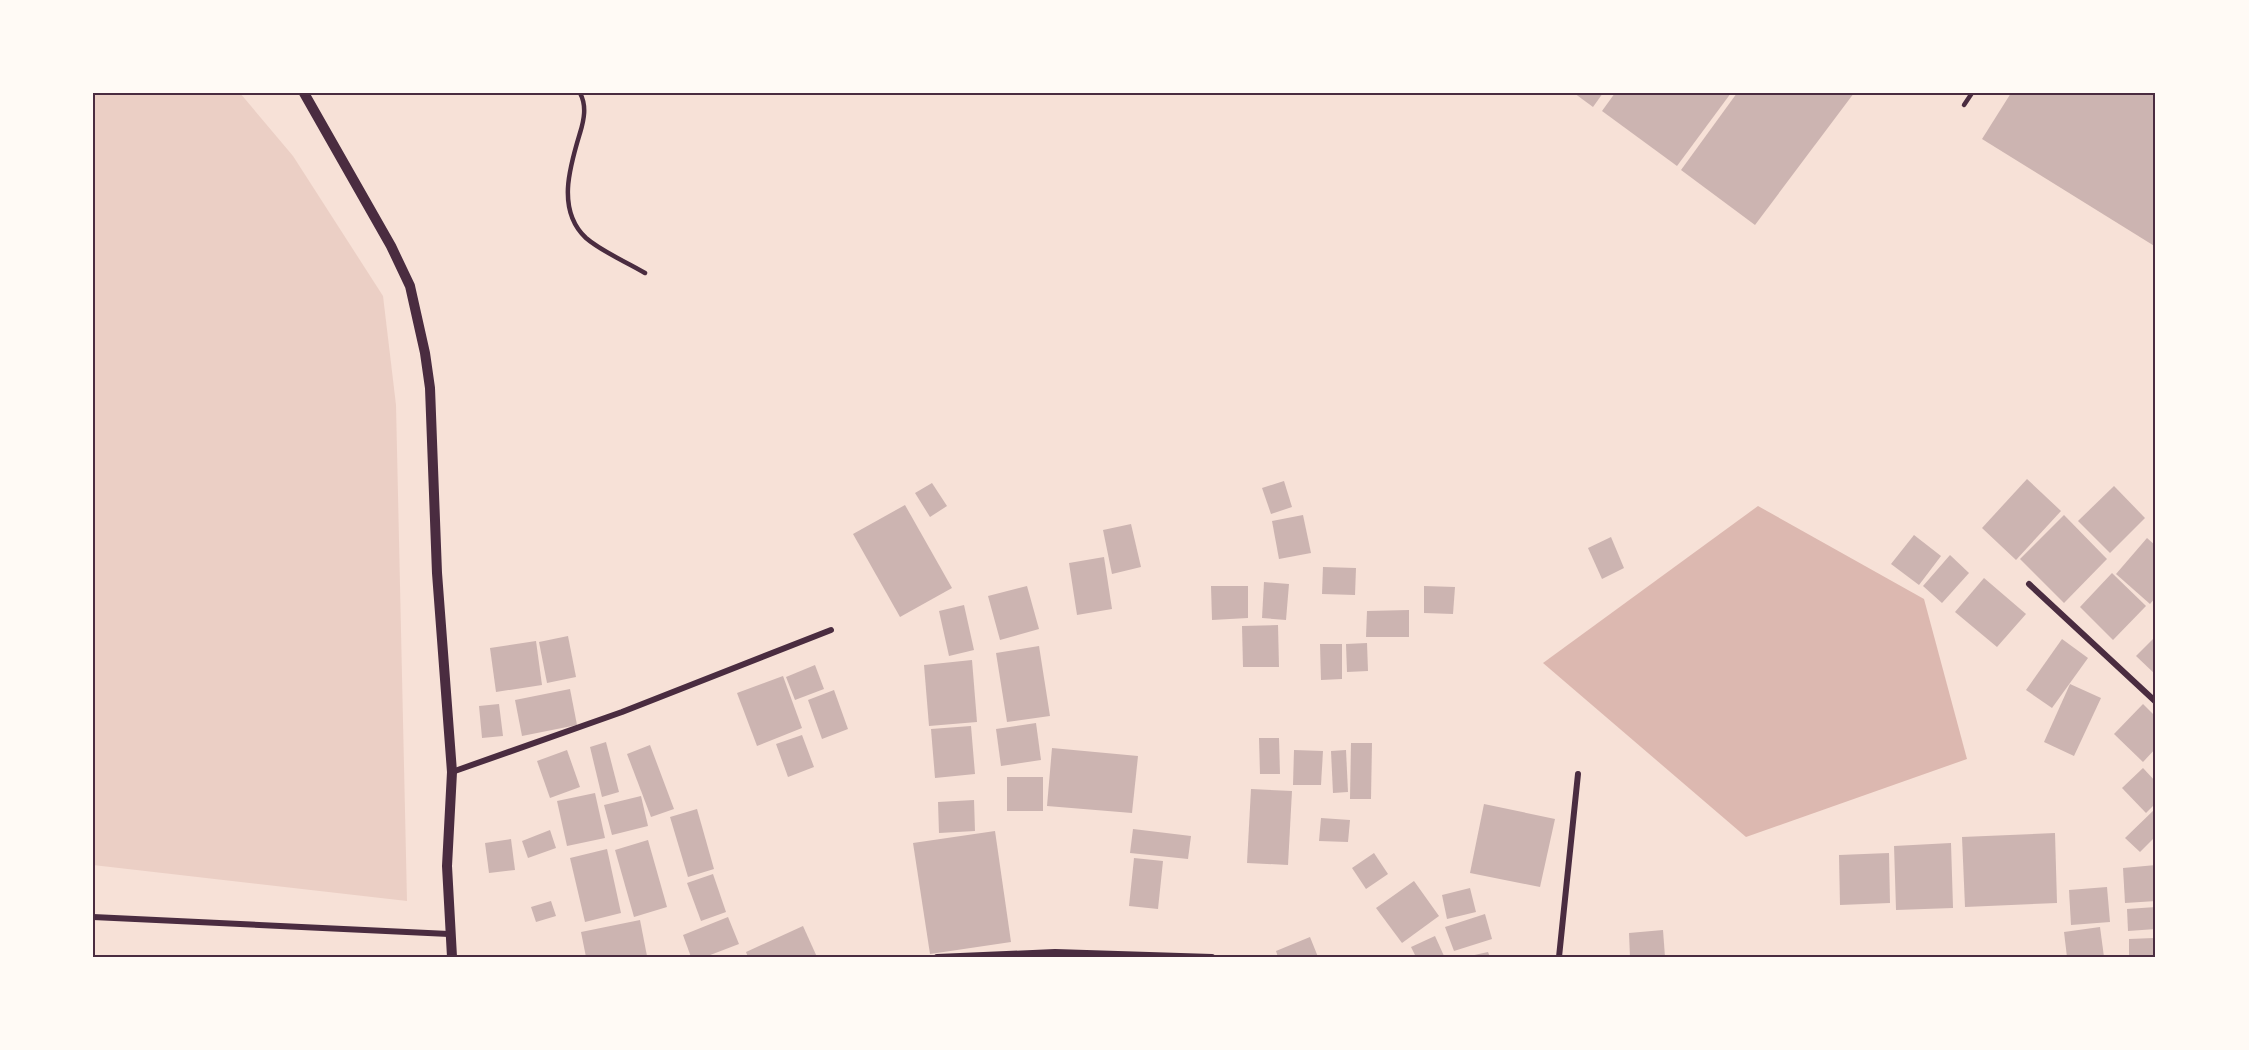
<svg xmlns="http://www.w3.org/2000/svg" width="2249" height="1050" font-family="Figtree,sans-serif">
<rect width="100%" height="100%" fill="#f7e1d7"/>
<path fill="#ebcfc5" d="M93 93H240L293 156 383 296 396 405 407 901 93 865Z"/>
<path fill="#dcb8b0" d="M1758 506 1924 599 1967 759 1746 837 1543 663Z"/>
<g fill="#ccb4b1">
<path d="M1574 93H1603L1593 107Z"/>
<path d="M1615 93H1731L1677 166 1602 111Z"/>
<path d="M1737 93H1854L1755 225 1681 170Z"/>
<path d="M2011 93H2156V247L1982 139Z"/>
<path d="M2027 479 2061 511 2016 560 1982 528Z"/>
<path d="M1284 481 1292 507 1271 514 1262 488Z"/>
<path d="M932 483 947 506 930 517 915 493Z"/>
<path d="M2114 486 2145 518 2110 553 2078 521Z"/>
<path d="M905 505 952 588 900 617 853 534Z"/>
<path d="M1303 515 1311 553 1279 559 1272 521Z"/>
<path d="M2064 515 2107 559 2064 603 2020 559Z"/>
<path d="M1131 524 1141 567 1112 574 1103 530Z"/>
<path d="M1914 535 1941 556 1919 585 1891 564Z"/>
<path d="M1611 537 1624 568 1602 579 1588 548Z"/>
<path d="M2147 538 2156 546V597L2150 604 2116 574Z"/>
<path d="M1950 555 1969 573 1942 603 1923 586Z"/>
<path d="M1104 557 1112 609 1077 615 1069 563Z"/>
<path d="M1323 567 1356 568 1355 595 1322 594Z"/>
<path d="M2112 573 2146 606 2113 640 2080 607Z"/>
<path d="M1984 578 2026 614 1997 647 1955 612Z"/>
<path d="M1264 582 1289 584 1286 620 1262 618Z"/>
<path d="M1027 586 1039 629 1000 640 988 596Z"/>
<path d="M1211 586H1248V618L1212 620Z"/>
<path d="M1424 586 1455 587 1453 614 1424 613Z"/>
<path d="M964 605 974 650 949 656 939 611Z"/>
<path d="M1409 610V637H1366L1367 611Z"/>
<path d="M1278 625 1279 667H1243L1242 626Z"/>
<path d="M568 636 576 677 547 683 539 642Z"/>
<path d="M2156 636V675L2136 656Z"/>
<path d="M2062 639 2088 658 2052 708 2026 690Z"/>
<path d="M536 641 542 685 496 692 490 648Z"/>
<path d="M1367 643 1368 671 1347 672 1346 644Z"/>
<path d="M1320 644H1342V679L1321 680Z"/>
<path d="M1039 646 1050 716 1007 722 996 653Z"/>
<path d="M972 660 977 722 929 726 924 665Z"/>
<path d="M815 665 824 689 795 700 786 677Z"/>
<path d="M783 676 802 728 757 746 737 693Z"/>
<path d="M2070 684 2101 698 2074 756 2044 742Z"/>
<path d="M570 689 577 725 522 736 515 700Z"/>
<path d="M834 690 848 729 822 739 808 700Z"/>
<path d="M499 704 503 736 482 738 479 706Z"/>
<path d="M2143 704 2156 717V748L2143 762 2114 734Z"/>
<path d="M1036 723 1041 760 1001 766 996 729Z"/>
<path d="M971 726 975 774 935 778 931 729Z"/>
<path d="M802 735 814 767 788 777 776 744Z"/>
<path d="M1259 738H1279L1280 774H1260Z"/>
<path d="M606 742 619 792 602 797 590 747Z"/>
<path d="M1351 743H1372L1371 799H1350Z"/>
<path d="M650 745 674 809 651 817 627 754Z"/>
<path d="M1052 748 1138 756 1132 813 1047 806Z"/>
<path d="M567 750 580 787 550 798 537 761Z"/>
<path d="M1294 750 1323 751 1321 785H1293Z"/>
<path d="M1346 750 1348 792 1333 793 1331 751Z"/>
<path d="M2143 768 2156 782V803L2146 813 2122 788Z"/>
<rect x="1007" y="777" width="36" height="34"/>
<path d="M1251 789 1292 791 1288 865 1247 863Z"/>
<path d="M595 793 605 838 567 846 557 801Z"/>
<path d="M641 796 648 826 612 835 604 805Z"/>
<path d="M974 800 975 831 939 833 938 802Z"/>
<path d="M1484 804 1555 819 1540 887 1470 873Z"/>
<path d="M2156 808V836L2140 852 2125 838Z"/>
<path d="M697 809 714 869 688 877 670 817Z"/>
<path d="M1321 818 1350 820 1348 842 1319 841Z"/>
<path d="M1133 829 1191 836 1188 859 1130 853Z"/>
<path d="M550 830 556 848 528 858 522 841Z"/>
<path d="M995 831 1011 942 930 954 913 843Z"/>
<path d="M2055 833 2057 903 1965 907 1962 837Z"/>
<path d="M511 839 515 870 489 873 485 843Z"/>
<path d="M648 840 667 907 634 917 615 850Z"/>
<path d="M1951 843 1953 908 1896 910 1894 846Z"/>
<path d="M607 849 621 913 585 922 570 858Z"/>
<path d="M1374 853 1388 874 1366 889 1352 868Z"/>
<path d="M1889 853 1890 903 1840 905 1839 855Z"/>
<path d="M1134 858 1163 861 1158 909 1129 906Z"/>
<path d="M2156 865V901L2125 903 2123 868Z"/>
<path d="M713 874 726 912 701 921 687 883Z"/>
<path d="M1414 881 1439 916 1402 943 1376 908Z"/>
<path d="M2107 887 2110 922 2071 925 2069 890Z"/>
<path d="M1470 888 1476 912 1447 919 1442 895Z"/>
<path d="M551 901 556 916 536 922 531 907Z"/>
<path d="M2156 907V929L2128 931 2127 909Z"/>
<path d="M1485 914 1492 939 1454 951 1445 927Z"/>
<path d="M728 917 739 944 705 957H691L683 935Z"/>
<path d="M640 920 647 956 586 957 581 932Z"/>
<path d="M803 926 817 957H748L746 952Z"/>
<path d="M2100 927 2104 957H2067L2064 932Z"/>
<path d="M1663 930 1665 957H1630L1629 933Z"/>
<path d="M1435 936 1444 956 1416 957 1411 947Z"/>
<path d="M1310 937 1318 957H1278L1276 951Z"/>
<path d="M2154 938 2155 957H2129V939Z"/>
<path d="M1488 952 1490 957H1470V956Z"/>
</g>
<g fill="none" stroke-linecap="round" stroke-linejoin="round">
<g stroke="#4a2c40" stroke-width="4.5">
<path d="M580 93C587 106 584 120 580 133 570 166 556 210 586 238 602 252 627 262 645 273"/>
<path d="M1964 105 1972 93"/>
</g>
<g stroke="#4a2c40" stroke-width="6">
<path d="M2029 584 2156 702"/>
<path d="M452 772 622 712 831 630"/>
<path d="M93 917 449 934"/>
<path d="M937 957 1055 952 1212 957"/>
<path d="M1559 957 1578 774"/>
</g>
<path stroke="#4a2c40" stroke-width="10" d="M304 93 391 246 410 286 425 353 430 388 437 573 452 772 447 866 452 957"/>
</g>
<rect width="2249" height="1050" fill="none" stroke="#fffaf5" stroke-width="189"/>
<rect x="94" y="94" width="2060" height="862" fill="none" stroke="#4a2c40" stroke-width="2"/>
</svg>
